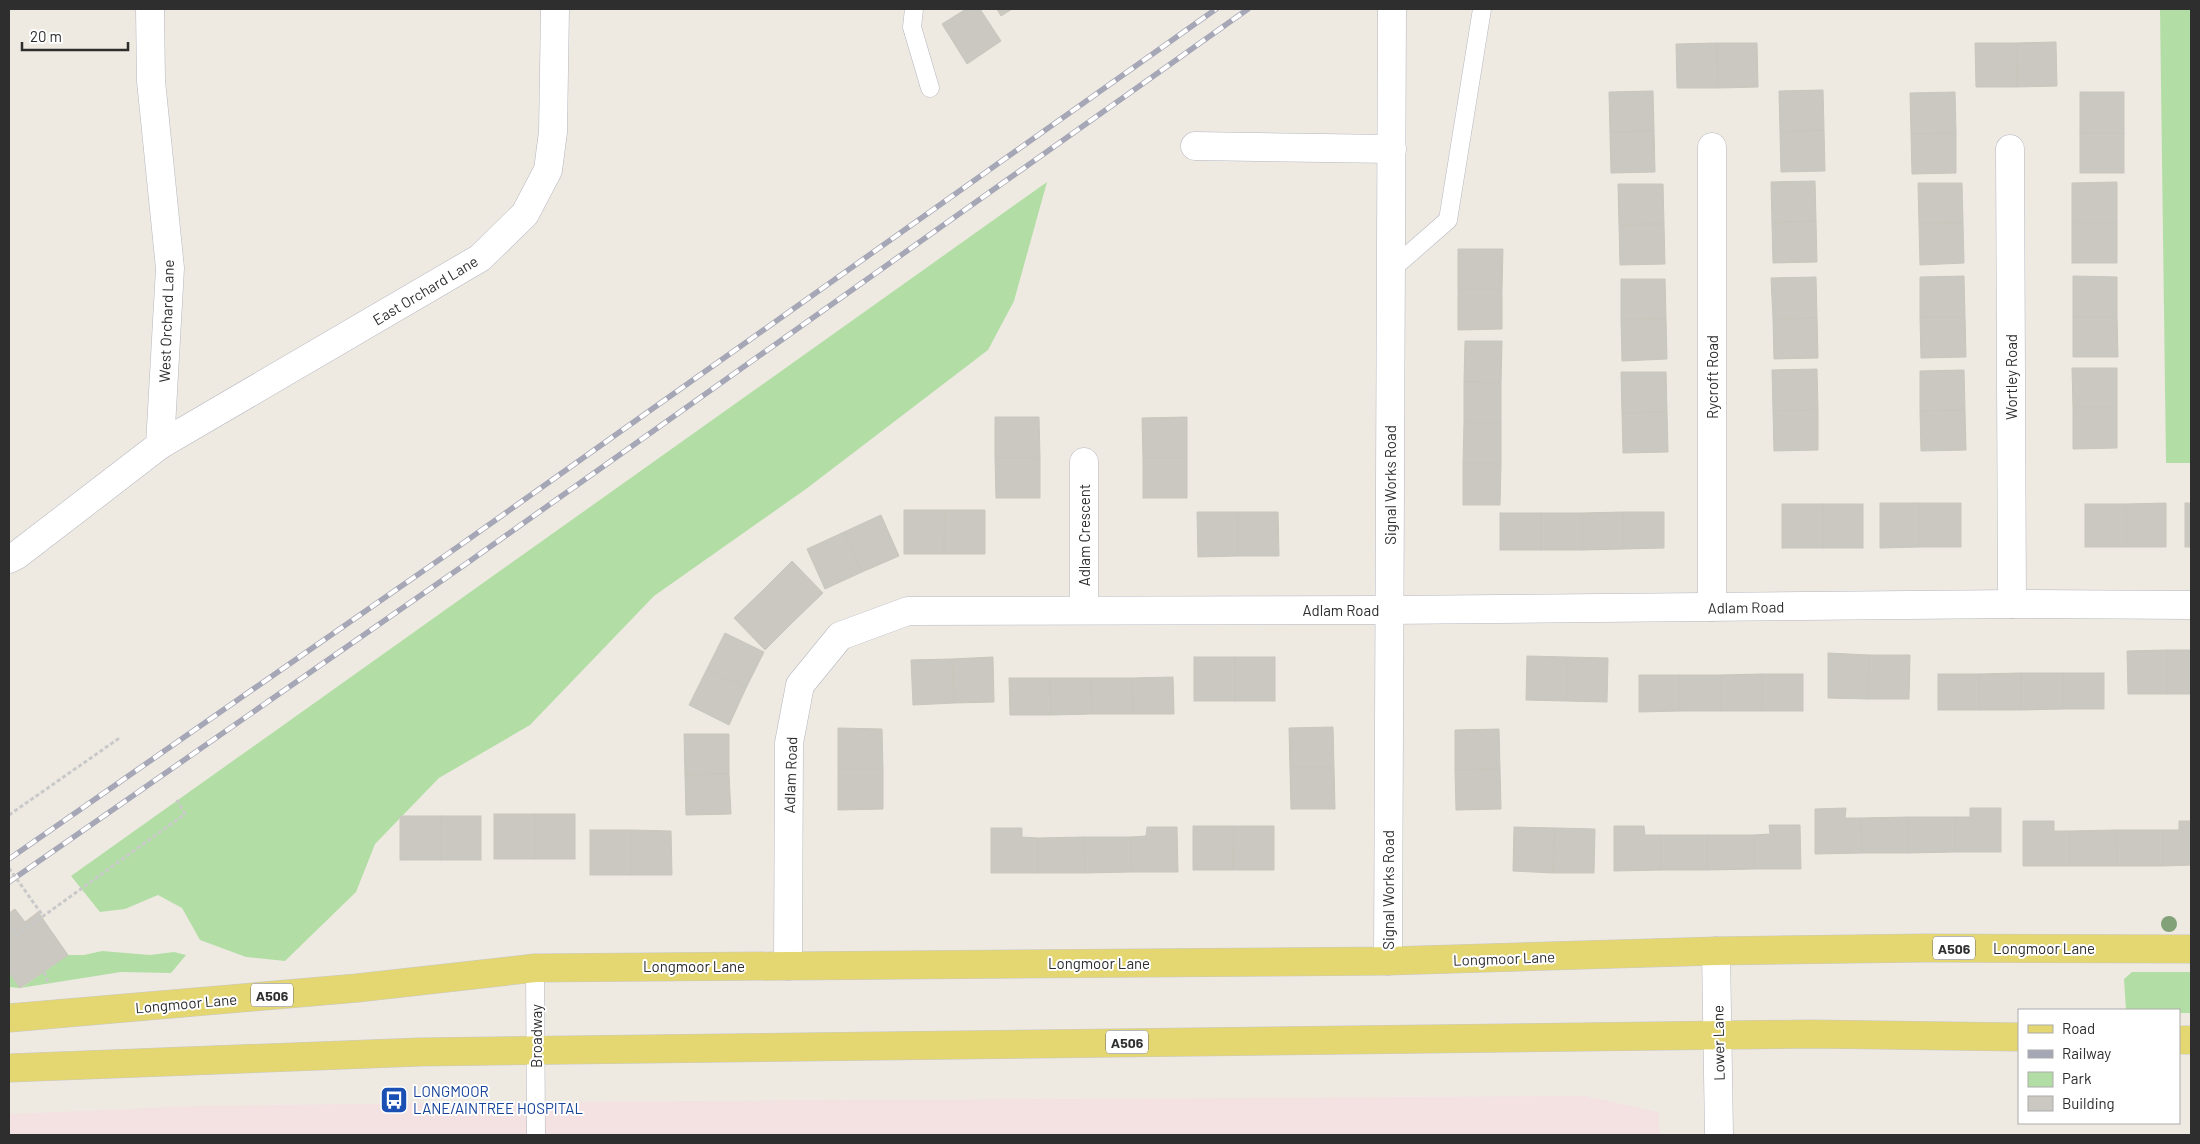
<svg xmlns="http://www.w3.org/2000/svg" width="2200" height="1144" font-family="Barlow,sans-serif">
<rect width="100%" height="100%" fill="#eeeae2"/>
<path fill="#f3e2e1" d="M1585 1096 1659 1112 1660 1135H9V1114L197 1106 506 1102Z"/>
<g fill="#b2dea5">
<path d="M2160 9H2191V463H2166Z"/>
<path d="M1047 182 1014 301 988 350 806 489 654 596 530 725 439 778 375 844 356 892 285 961 246 957 200 940 182 908 158 895 125 909 100 912 71 876Z"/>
<path d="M102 951 150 955 174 952 186 955 171 973 121 972 20 988 9 987V972L21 988 68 955H84Z"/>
<path d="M2132 972H2191V1013H2179V1010H2126L2124 979Z"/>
</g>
<g fill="#cac8c0" stroke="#c9c6bc">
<path d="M966 9H980L1001 41 967 64 942 24Z"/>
<path d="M997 9H1012L1001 16Z"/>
<path d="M2056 42 2057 86 2017 87 2016 43Z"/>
<path d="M1717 43 1718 88H1677L1676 44Z"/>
<path d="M1717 43H1757L1758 87 1718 88Z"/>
<path d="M1975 43H2016L2017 87H1976Z"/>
<path d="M1823 90 1824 130 1780 132 1779 91Z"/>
<path d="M1653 91 1654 131 1610 132 1609 92Z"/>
<path d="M1955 92 1956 133 1911 134 1910 93Z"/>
<rect x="2080" y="92" width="44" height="41"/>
<path d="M1824 130 1825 171 1781 172 1780 132Z"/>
<path d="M1654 131 1655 172 1611 173 1610 132Z"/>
<path d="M1956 133V173L1912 174 1911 134Z"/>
<rect x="2080" y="133" width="44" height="40"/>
<path d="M1815 181 1816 221 1772 223 1771 182Z"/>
<path d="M2117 182V223H2072V183Z"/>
<path d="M1918 183H1962L1963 223 1919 224Z"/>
<path d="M1618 184H1663L1664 224 1619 225Z"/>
<path d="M1816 221 1817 262 1773 263 1772 223Z"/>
<path d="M1963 223 1964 263 1920 265 1919 224Z"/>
<rect x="2072" y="223" width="45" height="40"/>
<path d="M1664 224 1665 264 1620 265 1619 225Z"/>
<path d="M1458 249H1503L1502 289H1458Z"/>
<path d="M1964 276 1965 317H1920V277Z"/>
<path d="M2073 276 2117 277V317H2073Z"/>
<path d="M1816 277 1817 318 1773 319 1771 278Z"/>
<path d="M1621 279H1665L1666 319 1621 320Z"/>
<path d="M1458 289H1502V329L1458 330Z"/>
<path d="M1920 317H1965L1966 357 1921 358Z"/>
<path d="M2073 317H2117L2118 357H2073Z"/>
<path d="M1817 318 1818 358 1774 359 1773 319Z"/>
<path d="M1666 319 1667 359 1622 361 1621 320Z"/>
<path d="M1465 341H1502L1501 383 1464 382Z"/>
<path d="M2072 368H2117V408H2073Z"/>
<path d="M1817 369 1818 410 1773 411 1772 370Z"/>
<path d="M1964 370 1965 410 1920 411V371Z"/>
<path d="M1621 372H1666L1667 412 1622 413Z"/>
<path d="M1464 382 1501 383V423H1464Z"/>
<path d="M2073 408H2117V448L2073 449Z"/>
<path d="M1818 410V450L1774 451 1773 411Z"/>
<path d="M1965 410 1966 450 1921 451 1920 411Z"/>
<path d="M1667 412 1668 452 1623 453 1622 413Z"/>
<path d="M995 417H1039L1040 458H995Z"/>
<path d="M1187 417V458H1143L1142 418Z"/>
<path d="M1464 423H1501V464H1463Z"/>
<path d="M995 458H1040V498H996Z"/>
<rect x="1143" y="458" width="44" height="40"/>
<path d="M1463 464H1501L1500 505H1463Z"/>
<path d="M1880 503H1920V547L1880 548Z"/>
<rect x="1920" y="503" width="41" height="44"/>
<path d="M2166 503V547H2126V504Z"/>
<rect x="2185" y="503" width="6" height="44"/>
<rect x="1782" y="504" width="41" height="44"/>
<rect x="1823" y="504" width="40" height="44"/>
<rect x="2085" y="504" width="41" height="43"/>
<path d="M904 510H945L944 554H904Z"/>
<path d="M945 510H985V554H944Z"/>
<path d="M1197 512H1238V556L1198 557Z"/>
<path d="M1238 512H1278L1279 556H1238Z"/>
<path d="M1623 512H1664V548L1623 549Z"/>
<path d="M1623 512V549L1582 550V513Z"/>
<rect x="1500" y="513" width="41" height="37"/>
<rect x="1541" y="513" width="41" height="37"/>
<path d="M881 515 899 556 862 572 844 532Z"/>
<path d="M844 532 862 572 825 589 807 549Z"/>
<path d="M792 561 823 593 794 621 763 590Z"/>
<path d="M763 590 794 621 765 650 734 618Z"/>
<path d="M725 633 764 652 746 688 707 669Z"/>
<path d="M2168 650V694H2128L2127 651Z"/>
<rect x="2168" y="650" width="23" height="44"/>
<path d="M1828 653 1869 655 1868 699 1828 698Z"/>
<path d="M1869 655H1910L1909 699H1868Z"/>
<path d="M1527 656 1567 657V701L1526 700Z"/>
<path d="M993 657 994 702 954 703 952 659Z"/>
<rect x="1194" y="657" width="41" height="44"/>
<rect x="1235" y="657" width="40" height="44"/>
<path d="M1567 657 1608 658 1607 702 1567 701Z"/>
<path d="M952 659 954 703 913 705 911 660Z"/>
<path d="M707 669 746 688 729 725 689 705Z"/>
<path d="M2021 673H2063V709L2021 710Z"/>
<path d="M2021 673V710H1979V674Z"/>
<rect x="2063" y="673" width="41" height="36"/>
<rect x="1762" y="674" width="41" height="37"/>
<path d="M1762 674V711H1721V675Z"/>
<rect x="1938" y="674" width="41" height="36"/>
<path d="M1639 675H1680V711L1639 712Z"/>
<rect x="1680" y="675" width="41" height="36"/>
<path d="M1173 677 1174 714H1133L1132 678Z"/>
<path d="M1009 678H1050L1051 715H1010Z"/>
<path d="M1050 678H1091L1092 714 1051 715Z"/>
<path d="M1091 678H1132L1133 714H1092Z"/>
<path d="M1333 727 1334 768H1290L1289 728Z"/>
<path d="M838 728 882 729 883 769H838Z"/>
<path d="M1499 729 1500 769 1455 770V730Z"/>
<path d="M684 734H729V774L685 775Z"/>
<path d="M1290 768H1334L1335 809H1291Z"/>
<path d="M838 769H883V809L838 810Z"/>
<path d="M1500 769 1501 809 1456 810 1455 770Z"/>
<path d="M729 774 731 814 686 815 685 775Z"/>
<path d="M1846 808 1845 818H1861L1862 853 1815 854V809Z"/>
<path d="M1970 808H2001V852H1955V817H1970Z"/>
<rect x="494" y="814" width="41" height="45"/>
<rect x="535" y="814" width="40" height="45"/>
<rect x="400" y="816" width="41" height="44"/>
<rect x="441" y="816" width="40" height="44"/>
<path d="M1908 817V853H1862L1861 818Z"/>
<path d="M1908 817H1955V852L1908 853Z"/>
<path d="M2023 821H2054V831H2070V866H2023Z"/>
<path d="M2179 821H2191V865L2163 866V830H2179Z"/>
<path d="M1769 825H1800L1801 869H1754V835L1770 834Z"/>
<path d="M1193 826H1234L1233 870H1193Z"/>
<path d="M1234 826H1274V870H1233Z"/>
<path d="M1614 826H1644L1645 835H1661V870L1614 871Z"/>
<path d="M1147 827H1177L1178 872H1131V837L1146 836Z"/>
<path d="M1514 827 1555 828 1553 873 1513 871Z"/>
<path d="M991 828H1022V837L1038 838V873H991Z"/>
<path d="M1555 828 1595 829 1594 873H1553Z"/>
<rect x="590" y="830" width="41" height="45"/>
<path d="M631 830 671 831 672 875H631Z"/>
<path d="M2116 830 2117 866H2070V831Z"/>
<path d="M2116 830H2163V866H2117Z"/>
<rect x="1661" y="835" width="46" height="35"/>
<path d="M1707 835H1754V869L1707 870Z"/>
<path d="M1084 837 1085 873H1038V838Z"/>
<path d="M1084 837H1131V872L1085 873Z"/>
<path d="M15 909 25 922 38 912 68 955 20 988 9 972V913Z"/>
</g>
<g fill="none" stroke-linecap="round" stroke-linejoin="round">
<g stroke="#b5b6c0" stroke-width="19">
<g id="service">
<path d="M914 9 912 27 930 88"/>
<path d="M1392 269 1448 220 1482 9"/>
<path d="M535 968 536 1135"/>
</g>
</g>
<g stroke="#b5b6c0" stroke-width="29">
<g id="minor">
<path d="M1195 146 1392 149"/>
<path d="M2010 149 2012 604"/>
<path d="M160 445 480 258 525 214 548 170 553 132 555 9"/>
<path d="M1084 462V609"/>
<path d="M9 559 17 555 160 445 170 268 151 81 150 9"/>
<path d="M1712 607V147"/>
<path d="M1388 961 1392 9"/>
<path d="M788 966 789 743 800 685 840 636 908 611 1388 610 2012 604 2191 605"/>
</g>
</g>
<g stroke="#b5b6c0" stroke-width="29">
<path id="tertiary" d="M1716 951 1719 1135"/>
</g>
<g stroke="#c9c9c9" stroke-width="29">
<g id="primary">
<path d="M9 1018 357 988 535 968 1388 961 1716 951 1925 948 2191 949"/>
<path d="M2179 1040H2191"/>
<path d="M9 1068 420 1052 1809 1034 2019 1037"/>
</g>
</g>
<g stroke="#c9c9c9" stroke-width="3" stroke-dasharray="4 2.5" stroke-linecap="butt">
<path d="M9 815 118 739 119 742"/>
<path d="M9 923 17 935 185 814 177 800"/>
<path d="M44 972 48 982"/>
</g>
<use href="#service" stroke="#fff" stroke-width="18"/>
<use href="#minor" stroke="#fff" stroke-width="28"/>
<use href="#tertiary" stroke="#fff" stroke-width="28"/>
<use href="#primary" stroke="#e4d671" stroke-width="28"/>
<g stroke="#a5a6b6" stroke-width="5.5">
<g id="rail">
<path d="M9 859 459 546 1216 9"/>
<path d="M9 882 470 561 1248 9"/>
</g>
</g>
<use href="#rail" stroke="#fff" stroke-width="4" stroke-dasharray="11" stroke-linecap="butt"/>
<path stroke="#c9c9c9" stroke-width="3" stroke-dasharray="4 2.5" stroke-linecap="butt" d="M9 868 43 916"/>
</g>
<circle fill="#82a179" cx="2169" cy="924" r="8"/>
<defs>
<g id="bus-square" transform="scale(1.4375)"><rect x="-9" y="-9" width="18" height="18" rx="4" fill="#1a4fb4" stroke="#fff"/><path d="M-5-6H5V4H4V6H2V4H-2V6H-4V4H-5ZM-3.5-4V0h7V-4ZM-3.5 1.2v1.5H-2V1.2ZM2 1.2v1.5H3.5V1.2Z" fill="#fff"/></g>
</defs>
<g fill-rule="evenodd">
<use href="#bus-square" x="394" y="1100"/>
</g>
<g text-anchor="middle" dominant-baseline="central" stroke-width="4" stroke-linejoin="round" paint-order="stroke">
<g fill="#fff" stroke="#6d6d6d" stroke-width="1">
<rect x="1933" y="936.5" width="42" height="23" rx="4"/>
<rect x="251" y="983.5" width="42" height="23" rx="4"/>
<rect x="1106" y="1030.5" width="42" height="23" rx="4"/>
</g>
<g font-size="14" font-weight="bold" fill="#2e2e2e">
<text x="1954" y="948">A506</text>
<text x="272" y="995">A506</text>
<text x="1127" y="1042">A506</text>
</g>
<g font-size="15" fill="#2e2e2e" stroke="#fff">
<text transform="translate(425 290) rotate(-31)">East Orchard Lane</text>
<text transform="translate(166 321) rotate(-88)">West Orchard Lane</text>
<text transform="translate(1712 377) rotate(-90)">Rycroft Road</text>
<text transform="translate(2011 377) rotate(-90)">Wortley Road</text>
<text transform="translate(1390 485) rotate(-90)">Signal Works Road</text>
<text transform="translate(1084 535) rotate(-90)">Adlam Crescent</text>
<text transform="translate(1746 607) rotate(-1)">Adlam Road</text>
<text x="1341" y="610">Adlam Road</text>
<text transform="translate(790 775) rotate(-88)">Adlam Road</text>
<text transform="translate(1388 890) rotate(-90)">Signal Works Road</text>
<text x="2044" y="948">Longmoor Lane</text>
<text transform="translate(1504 958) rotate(-2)">Longmoor Lane</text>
<text x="1099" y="963">Longmoor Lane</text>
<text x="694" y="966">Longmoor Lane</text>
<text transform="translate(186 1003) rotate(-5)">Longmoor Lane</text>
<text transform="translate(536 1036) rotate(-90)">Broadway</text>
<text transform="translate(1718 1043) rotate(-91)">Lower Lane</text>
</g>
<g font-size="15" fill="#164399" stroke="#fff" text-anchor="start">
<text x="413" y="1091">LONGMOOR<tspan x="413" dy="17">LANE/AINTREE HOSPITAL</tspan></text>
</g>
</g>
<rect width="2200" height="1144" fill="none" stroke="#2e2e2e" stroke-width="20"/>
<rect x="2018" y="1009" width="162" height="115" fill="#ffffff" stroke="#ababab"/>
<rect x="2028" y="1025" width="25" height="8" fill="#e4d671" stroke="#ababab"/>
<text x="2062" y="1034" font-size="15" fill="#2e2e2e">Road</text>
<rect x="2028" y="1050" width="25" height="8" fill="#a5a6b6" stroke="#ababab"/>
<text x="2062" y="1059" font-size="15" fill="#2e2e2e">Railway</text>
<rect x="2028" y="1072" width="25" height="15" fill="#b2dea5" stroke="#ababab"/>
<text x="2062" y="1084" font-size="15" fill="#2e2e2e">Park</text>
<rect x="2028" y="1096" width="25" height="15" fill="#cac8c0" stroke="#ababab"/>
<text x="2062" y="1109" font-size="15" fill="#2e2e2e">Building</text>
<path d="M22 42v8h106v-8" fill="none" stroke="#2e2e2e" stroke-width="2.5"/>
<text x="30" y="42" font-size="15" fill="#2e2e2e" stroke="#ffffff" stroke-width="4" paint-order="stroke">20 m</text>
</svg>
